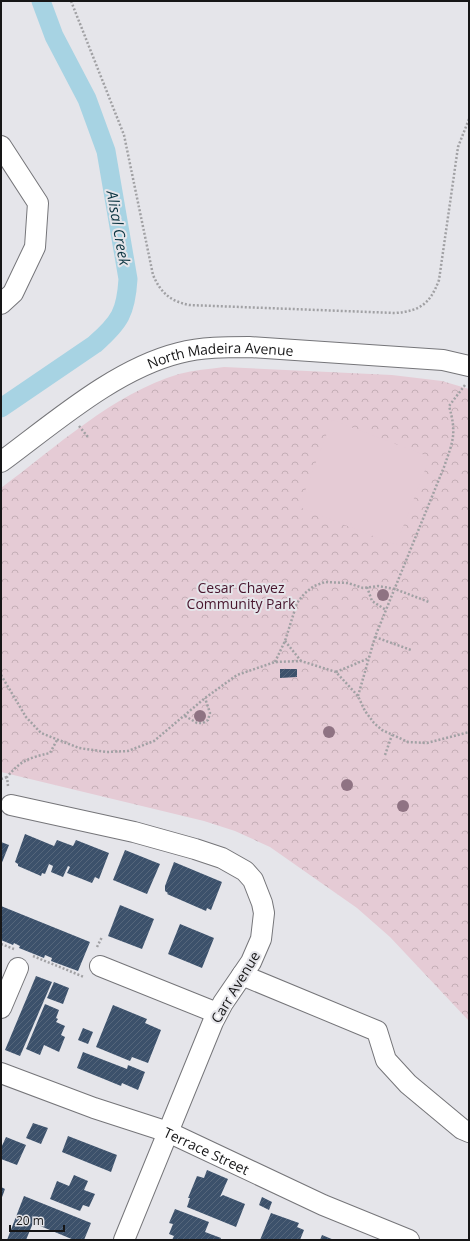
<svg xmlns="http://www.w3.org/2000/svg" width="470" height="1241" font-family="'Open Sans',sans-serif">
<defs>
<pattern id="park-crowns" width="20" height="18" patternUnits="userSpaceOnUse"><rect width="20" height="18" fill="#e5cbd5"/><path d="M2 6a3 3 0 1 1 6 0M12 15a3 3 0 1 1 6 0" fill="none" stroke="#c4aeb6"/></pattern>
<pattern id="building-hatch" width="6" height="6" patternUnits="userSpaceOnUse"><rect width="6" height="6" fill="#3c516b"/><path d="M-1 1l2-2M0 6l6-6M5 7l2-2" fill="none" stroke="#55667b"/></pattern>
</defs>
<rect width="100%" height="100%" fill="#e5e5ea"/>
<path fill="url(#park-crowns)" d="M224 367 392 375 442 381 469 389V1021L390 937 357 908 270 847 235 831 204 821 1 772V488C55 448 114 393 179 374 194 370 209 369 224 367Z"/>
<path fill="#e5cbd5" d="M332 420 430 457 396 545 299 507Z"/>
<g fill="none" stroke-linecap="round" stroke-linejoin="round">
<path stroke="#a7d3e3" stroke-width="19" d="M1 408 95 344C120 322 126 312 128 279L106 151 87 99 54 36 41 1"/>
</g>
<g fill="url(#building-hatch)">
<path d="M280 669H297V677L280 678Z"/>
<path d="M25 834 54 846 57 840 73 846 76 840 109 853 99 879 95 877 92 883 67 873 70 867 68 866 63 877 51 872 53 866 49 864 45 874 42 873 41 876 18 866V864L15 862Z"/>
<path d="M1 842 9 845 1 865Z"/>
<path d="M125 850 160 864 147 894 113 880Z"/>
<path d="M174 862 222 882 211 910 207 908 206 911 167 894 168 893 165 891V886Z"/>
<path d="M120 905 154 919 142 949 108 936Z"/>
<path d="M1 906 90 942 78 971 51 961 52 958 45 955 44 958 19 948 20 946 14 943 13 945 1 940Z"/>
<path d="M180 924 214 938 202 968 168 954Z"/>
<path d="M36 976 52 982 20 1056 5 1050Z"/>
<path d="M54 982 69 988 63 1004 47 998Z"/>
<path d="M45 1004 59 1010 56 1018 58 1019 56 1022 65 1026 61 1035 65 1037 59 1052 44 1045 40 1055 26 1049Z"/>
<path d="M113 1005 147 1019 145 1023 161 1030 148 1063 132 1057 130 1061 96 1047Z"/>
<path d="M83 1028 93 1032 88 1044 78 1040Z"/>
<path d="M83 1052 127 1069 128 1065 145 1072 138 1090 122 1083 121 1086 77 1068Z"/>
<path d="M33 1123 48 1128 41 1144 26 1138Z"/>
<path d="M68 1136 117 1155 111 1172 62 1152Z"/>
<path d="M6 1137 26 1145 17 1165 1 1159V1148Z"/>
<path d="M207 1170 228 1179 220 1197 223 1195 245 1204 236 1227 187 1207 190 1198H188L197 1176 204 1178Z"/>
<path d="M74 1175 88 1181 84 1190 95 1194 89 1207 83 1205 80 1211 50 1199 57 1181 69 1186Z"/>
<path d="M1 1187 5 1189 1 1200Z"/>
<path d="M24 1196 91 1223 84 1240H74L33 1223 26 1240H7Z"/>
<path d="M262 1197 272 1202 269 1210 259 1205Z"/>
<path d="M175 1209 209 1222 205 1232 221 1238 220 1240H172L174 1236 169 1234 173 1224 169 1223Z"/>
<path d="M271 1213 299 1223 297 1227 304 1230 300 1240H260Z"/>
<path d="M322 1235 334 1240H320Z"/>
</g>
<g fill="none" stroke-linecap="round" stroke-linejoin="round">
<g stroke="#757579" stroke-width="22">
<g id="minor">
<path d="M1 146 38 203 35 247 13 293 1 304"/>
<path id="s1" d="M1 462C54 423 115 369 179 353 202 347 226 347 249 347L443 360 469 366"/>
<path d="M11 805 134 832 195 849 222 858 245 871 253 880 262 903 264 913 261 939 251 962 223 1003 213 1022 124 1240"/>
<path d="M100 966 217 1013"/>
<path d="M242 975 377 1031 386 1060 408 1084 462 1129 469 1132"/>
<path d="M1 1008 18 968"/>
<path id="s2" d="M1 1073 94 1108 168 1132 323 1205 409 1240"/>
</g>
</g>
<g stroke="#a1a1a4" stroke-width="2.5" stroke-dasharray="2 2" stroke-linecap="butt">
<path d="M71 1 124 135 153 275C161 293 170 301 189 305L395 313C420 311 430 304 439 280L458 147 469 119"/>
<path d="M79 426 88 437"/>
<path d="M367 587 372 601 386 610"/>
<path d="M375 637 411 650"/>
<path d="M285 641 301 661"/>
<path d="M275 662 285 641 297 603 304 594 314 586 325 582 348 583 363 588 378 586 395 589 429 602"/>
<path d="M336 672 367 659"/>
<path d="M1 675 26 717 41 733 79 748 107 752 128 751 154 741 205 698 237 675 275 662 301 661 336 672 358 696 365 711 374 723 382 730 408 742 427 743 469 732"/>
<path d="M358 696 375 637 444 467C453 441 457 434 449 406L465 385"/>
<path d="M185 716 197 723H203L208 720 210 713 205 698"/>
<path d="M385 755 392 735"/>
<path d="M1 779 7 777"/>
<path d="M8 786 7 777C21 760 29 758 50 753L57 740"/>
<path d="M1 944 14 949"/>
<path d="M97 947 102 937"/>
<path d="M33 956 84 977"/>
</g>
<use href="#minor" stroke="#fff" stroke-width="20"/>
</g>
<g fill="#8f7383">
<circle cx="383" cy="595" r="6"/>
<circle cx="200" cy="716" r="6"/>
<circle cx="329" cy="732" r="6"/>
<circle cx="347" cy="785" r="6"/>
<circle cx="403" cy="806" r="6"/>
</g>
<g text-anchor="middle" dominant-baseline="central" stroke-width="4" stroke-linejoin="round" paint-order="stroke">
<g font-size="14" fill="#161617" stroke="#e5e5ea">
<text stroke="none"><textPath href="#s1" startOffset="251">North Madeira Avenue</textPath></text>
<text transform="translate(235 987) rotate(-59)">Carr Avenue</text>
<text stroke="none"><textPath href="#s2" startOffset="220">Terrace Street</textPath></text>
</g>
<g font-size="14" fill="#48162e" stroke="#e5e5ea">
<text x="241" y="587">Cesar Chavez<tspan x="241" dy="16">Community Park</tspan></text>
</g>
<g font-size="15" font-style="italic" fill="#0a3440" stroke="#e5e5ea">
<text transform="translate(119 228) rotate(80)">Alisal Creek</text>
</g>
</g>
<rect width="470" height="1241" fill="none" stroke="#161617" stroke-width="4"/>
<path d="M10 1225v6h54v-6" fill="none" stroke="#161617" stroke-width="2"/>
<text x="16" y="1225" font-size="12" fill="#161617" stroke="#e5e5ea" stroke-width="3" paint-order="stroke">20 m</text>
</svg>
